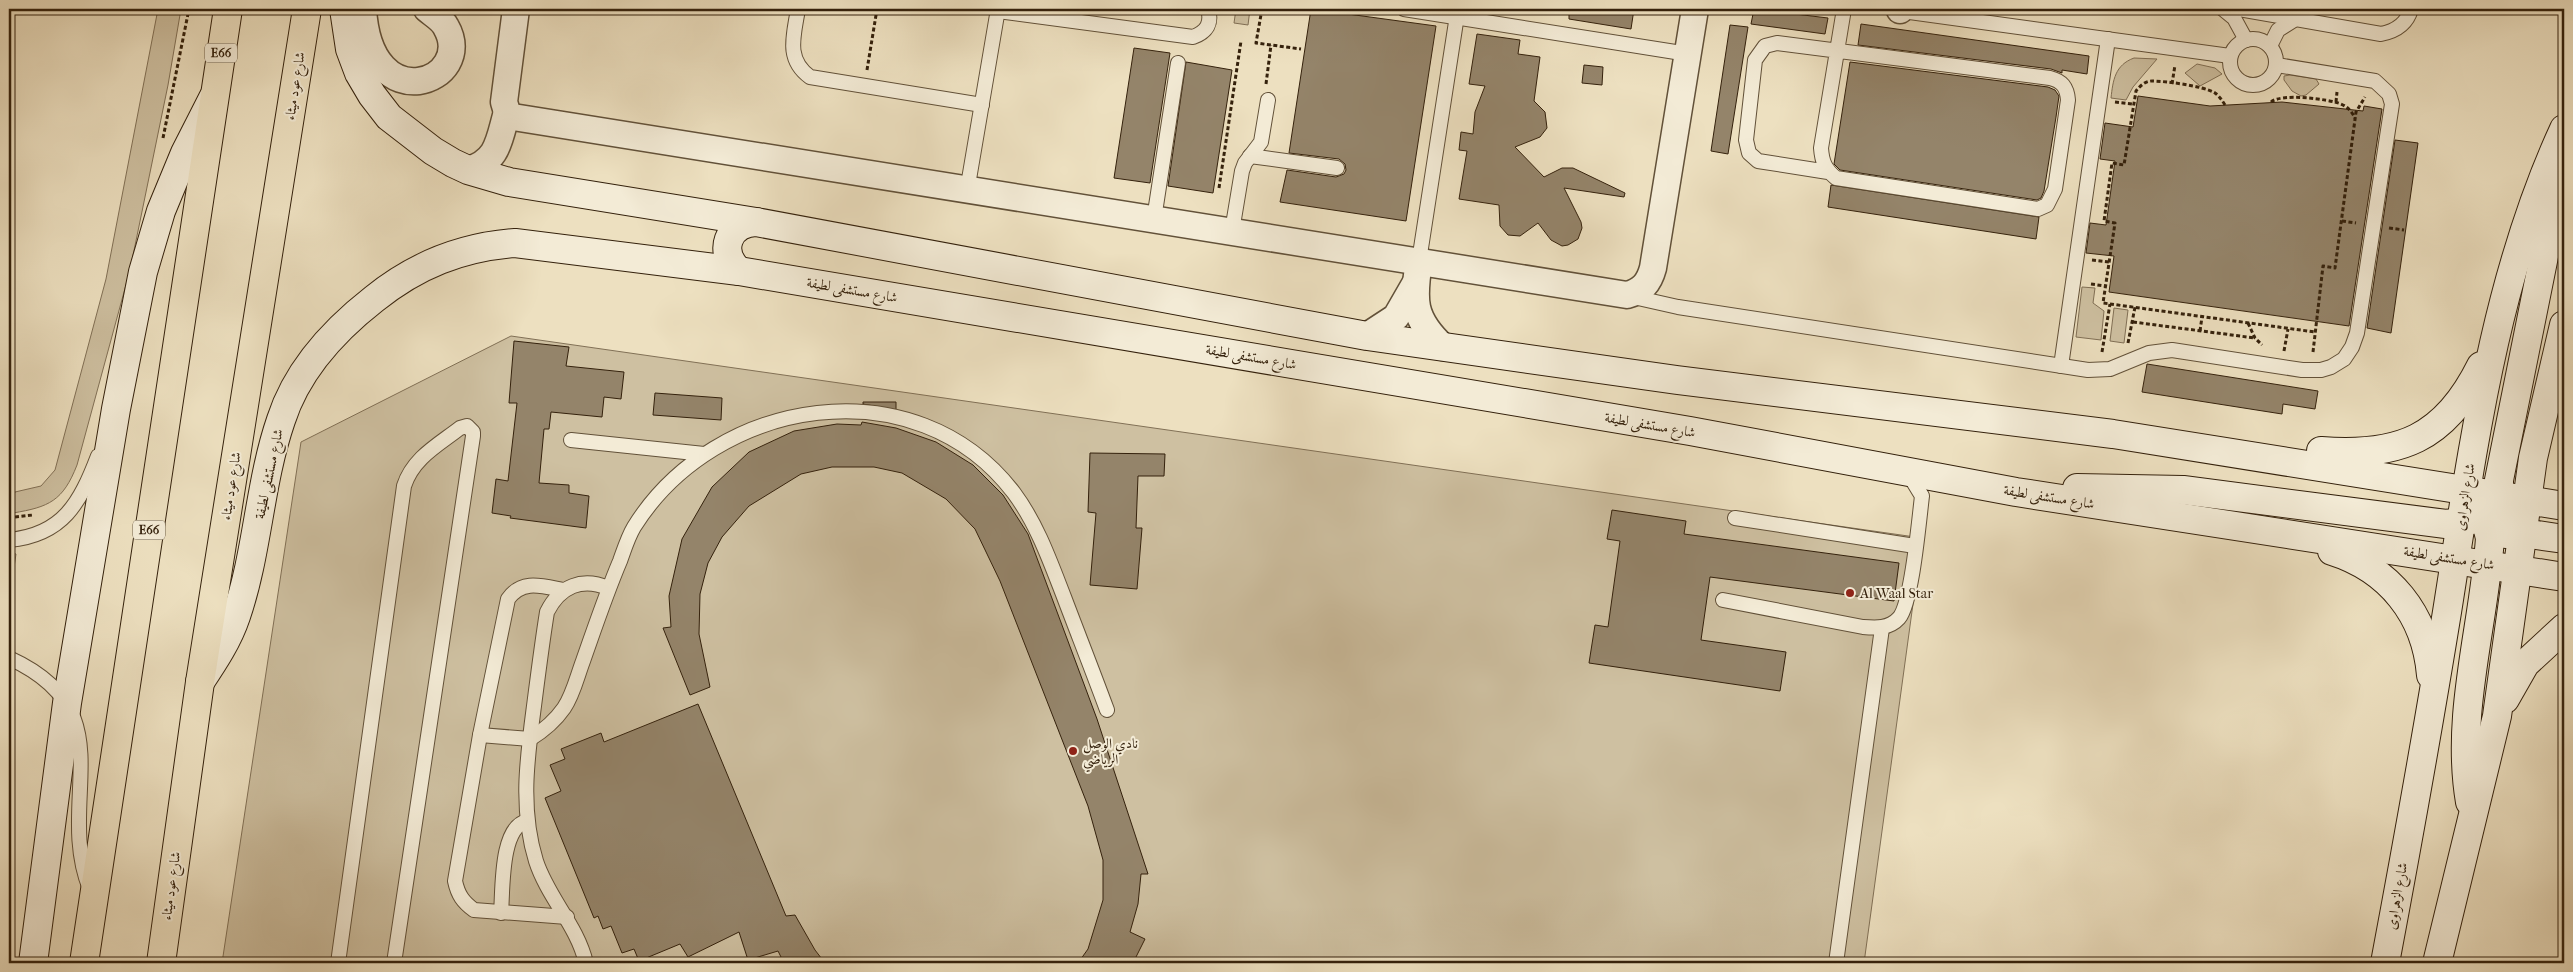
<svg xmlns="http://www.w3.org/2000/svg" width="2573" height="972" font-family="'IM FELL French Canon',Amiri,serif">
<rect width="100%" height="100%" fill="#ede0c0"/>
<filter id="stains"><feTurbulence type="fractalNoise" baseFrequency=".004" numOctaves="4"/><feColorMatrix values="0 0 0 0 .2 0 0 0 0 .09 0 0 0 0 .02 0 0 0 .5 -.17"/></filter>
<radialGradient id="worn" r=".72"><stop offset=".6" stop-color="#630" stop-opacity="0"/><stop offset="1" stop-color="#630" stop-opacity=".3"/></radialGradient>
<g fill="#cec0a1" stroke="#817056">
<path d="M158 9H181L168 85 130 270 77 465C63 501 49 507 13 513L10 503 15 492 41 486 55 470 106 279Z"/>
<path d="M1236 9H1250L1248 25 1234 23Z"/>
<path d="M2134 58 2157 59 2133 87 2126 100 2111 98C2113 80 2115 65 2134 58Z"/>
<path d="M2197 64 2215 68 2222 74 2200 86 2185 73Z"/>
<path d="M2290 75 2316 79 2319 84 2306 95 2301 96 2292 91 2284 80V76Z"/>
<path d="M2082 287 2095 288 2093 303 2104 311 2101 340 2076 337Z"/>
<path d="M2114 308 2128 310 2124 343 2110 341Z"/>
<path d="M511 336 1922 538 1864 963H222L301 442Z"/>
<path d="M9 552 16 554 9 601Z"/>
</g>
<g fill="#94846a" stroke="#34210c">
<path d="M1311 9 1436 26 1406 221 1280 202 1287 170 1336 177 1344 174 1346 170 1345 164 1339 159 1289 153Z"/>
<path d="M1569 9H1634L1631 29 1569 19Z"/>
<path d="M1754 9 1828 18 1825 34 1751 24Z"/>
<path d="M1861 24 2089 56 2087 74 2062 70V73L2051 69 1858 45Z"/>
<path d="M1730 25 1748 27 1728 154 1711 151Z"/>
<path d="M1477 34 1520 40 1518 54 1540 57 1534 101 1545 112 1547 128 1540 137 1515 147 1544 177 1562 168H1573L1625 193 1624 197 1564 188 1581 222 1582 228 1578 239 1568 245 1562 246 1551 240 1538 223 1520 236 1508 235 1500 226 1499 205 1459 199 1467 151 1459 150 1461 132 1473 134 1475 112 1485 86 1469 84Z"/>
<path d="M1134 48 1170 53 1150 183 1114 178Z"/>
<path d="M1186 62 1232 70 1213 193 1168 186Z"/>
<path d="M1850 62 2048 87 2055 90 2059 96 2056 117 2044 191 2041 198 2037 200 1840 170 1834 164Z"/>
<path d="M1584 65 1603 67 1602 85 1582 83Z"/>
<path d="M2138 96 2210 106 2282 102 2363 111 2364 106 2382 109 2349 326 2109 292 2114 256 2086 253 2090 223 2106 225 2115 161 2100 159 2105 123 2133 127Z"/>
<path d="M2395 140 2418 143 2391 333 2367 328Z"/>
<path d="M1831 185 2039 217 2036 239 1828 207Z"/>
<path d="M514 341 569 347 566 366 624 372 621 399 604 397 602 417 551 412 549 429H544L539 483 569 485V493L589 496 586 528 510 518 511 516 492 513 496 479 508 481 517 403H509Z"/>
<path d="M2147 364 2318 391 2315 409 2283 404 2282 414 2142 392Z"/>
<path d="M655 393 722 398 721 420 653 415Z"/>
<path d="M863 402H896V410L863 404Z"/>
<path d="M862 422 896 428 936 442 973 465 1003 495 1028 534 1097 719 1148 874H1141L1138 904 1130 932 1145 939 1133 963H1078L1088 949 1103 900V860L1088 806 1000 581 975 529 946 499 902 473 874 467H832L801 474 749 506 722 537 708 563 700 594 699 634 710 687 690 695 663 628 671 627 669 596 682 539 712 487 749 452 794 431 837 424 861 425Z"/>
<path d="M1090 453 1165 454 1164 476H1138L1136 528H1142L1137 589 1090 585 1096 513 1088 512Z"/>
<path d="M1612 510 1686 521 1684 534 1899 563 1894 601 1710 577 1701 640 1786 652 1780 691 1589 663 1595 625 1608 627 1620 541 1607 539Z"/>
<path d="M698 704 786 916 795 915 815 950 825 963H784L778 951 748 960 739 932 688 957 680 944 639 961 634 949 622 953 611 926 603 929 598 916 594 918 545 798 561 791 550 765 565 759 561 749 601 733 604 742Z"/>
</g>
<g fill="none" stroke-linecap="round" stroke-linejoin="round">
<g stroke="#625139" stroke-width="16">
<g id="lane">
<path d="M798 9C794 35 785 59 810 77L982 105"/>
<path d="M1404 9 1688 54"/>
<path d="M2223 9 2234 18 2246 40"/>
<path d="M2239 9 2381 34C2396 31 2407 24 2411 9"/>
<path d="M1895 10 2230 56"/>
<path d="M998 11 1193 37C1207 32 1212 23 1208 9"/>
<circle cx="2253" cy="62" r="23"/>
<path d="M2270 46 2278 30 2297 18"/>
<path d="M1250 156 1337 168"/>
<path d="M1828 172 1758 161 1749 153 1746 140 1755 60 1765 46 1777 43 2050 78C2062 81 2067 87 2068 100L2055 189 2047 205 2038 209 1836 178C1825 169 1822 162 1821 148L1844 9"/>
<path d="M967 191 998 9"/>
<path d="M1154 219 1178 63"/>
<path d="M1232 231 1242 171 1245 163 1261 142 1268 100"/>
<path d="M1419 261 1458 9"/>
<path d="M1629 296 1678 307 2088 370 2110 369 2149 353 2172 350 2302 370H2321L2331 367 2344 359 2352 347 2357 333 2392 104 2389 94 2375 81 2277 65"/>
<path d="M2061 366 2108 39"/>
<path d="M571 440 704 454"/>
<path d="M1735 518 1915 546"/>
<path d="M9 540C63 535 80 503 98 456"/>
<path d="M563 590C542 586 522 579 508 599L480 735 455 881C458 895 463 902 474 910L567 917"/>
<path d="M1723 600 1863 627C1876 628 1889 629 1899 618 1912 603 1919 520 1922 496L1908 473"/>
<path d="M9 658C128 712 54 799 90 889"/>
<path d="M480 735 530 739C543 731 555 721 564 708 573 695 577 677 583 661 595 627 606 594 620 561 624 550 628 537 634 527 715 397 916 364 1014 493 1037 524 1050 561 1064 597 1078 634 1093 672 1107 710"/>
<path d="M501 913C503 890 500 827 527 821"/>
<path d="M338 963 404 486C413 458 438 445 460 428L467 426 473 432V436L394 963"/>
<path d="M586 963C577 925 548 898 536 861 520 809 527 759 534 706 538 675 542 643 547 612 560 586 582 577 608 588"/>
<path d="M1836 963 1882 628"/>
</g>
</g>
<g stroke="#625139" stroke-width="29">
<g id="street">
<path d="M363 9C370 123 477 81 446 27 442 19 434 15 427 9"/>
<path d="M516 9 504 102 507 112 513 117 1627 295C1642 291 1649 283 1653 268L1695 9"/>
<path d="M1900 10V9"/>
<path d="M468 170C499 161 499 139 507 112"/>
<path d="M1419 261C1413 300 1412 318 1443 347"/>
<path d="M1367 336 1396 317 1415 284"/>
</g>
</g>
<g stroke="#34210c" stroke-width="30">
<g id="secondary">
<path d="M344 9 350 49 359 73 372 95 389 117 433 151 453 163 468 170 509 182 756 222 1367 336 1677 380 2113 434 2564 506"/>
<path d="M739 271C717 252 728 223 756 222"/>
<path d="M2321 451C2399 457 2445 439 2481 366"/>
<path d="M2077 488 2183 490 2446 524 2485 518 2527 499"/>
<path d="M2499 513V480L2546 246 2550 186"/>
<path d="M2506 534 2523 533 2564 539"/>
<path d="M2332 551C2389 569 2426 614 2431 675"/>
<path d="M200 682C214 661 228 640 236 616 258 552 259 484 281 420 297 370 333 331 374 299 416 265 461 247 515 243L739 271 1690 431 2016 492 2564 577"/>
<path d="M2505 699 2525 664 2564 628"/>
<path d="M2470 802C2455 714 2484 626 2490 538L2485 518 2477 503"/>
<path d="M33 963 67 703 116 409 143 272 161 211 185 153 213 98"/>
<path d="M2385 963C2407 846 2428 729 2447 612 2473 448 2494 281 2564 129"/>
<path d="M2437 963 2497 716 2533 458 2564 325"/>
</g>
</g>
<g stroke="#34210c" stroke-width="30">
<g id="highway">
<path d="M84 963 228 9"/>
<path d="M161 963 200 682 307 9"/>
</g>
</g>
<g stroke="#34210c" stroke-width="3" stroke-dasharray="4 2.5" stroke-linecap="butt">
<path d="M1262 9 1256 43 1301 49"/>
<path d="M867 70 877 9"/>
<path d="M1266 84 1271 45"/>
<path d="M2172 84 2175 65"/>
<path d="M2115 102 2132 104"/>
<path d="M2271 102C2281 93 2329 99 2341 104 2348 107 2352 112 2355 118"/>
<path d="M2336 102 2337 92"/>
<path d="M2225 105C2222 100 2219 96 2215 93 2204 86 2165 81 2152 81 2145 81 2140 86 2136 91L2124 165 2112 163 2104 221 2115 223 2103 303 2315 332"/>
<path d="M163 138 189 9"/>
<path d="M1219 188 1241 41"/>
<path d="M2342 221 2356 223"/>
<path d="M2389 228 2404 230"/>
<path d="M2092 260 2109 262"/>
<path d="M2091 284 2105 286"/>
<path d="M2133 322 2255 338"/>
<path d="M2248 323 2255 338 2262 345"/>
<path d="M2200 331 2202 317"/>
<path d="M2128 343 2135 307"/>
<path d="M2284 351 2288 329"/>
<path d="M2102 352 2110 304"/>
<path d="M2313 352 2323 266 2335 268 2356 112 2365 97"/>
<path d="M15 517 33 515"/>
</g>
<use href="#lane" stroke="#f3ebd6" stroke-width="14"/>
<use href="#street" stroke="#f3ebd6" stroke-width="26"/>
<use href="#secondary" stroke="#f3ebd6" stroke-width="28"/>
<use href="#highway" stroke="#ede0c0" stroke-width="28"/>
</g>
<g fill="#8f2418" stroke="#f3ebd6" stroke-width="2">
<circle cx="1850" cy="593" r="5"/>
<circle cx="1073" cy="751" r="5"/>
</g>
<g text-anchor="middle" dominant-baseline="central" stroke-width="4" stroke-linejoin="round" paint-order="stroke">
<g fill="#f3ebd6" stroke="#6d5e49" stroke-width="1">
<rect x="205" y="43.5" width="32" height="19" rx="4"/>
<rect x="133" y="520.5" width="32" height="19" rx="4"/>
</g>
<g font-size="12" font-weight="bold" fill="#34210c">
<text x="221" y="53">E66</text>
<text x="149" y="530">E66</text>
</g>
<g font-size="14" fill="#34210c" stroke="#f3ebd6">
<text transform="translate(295 86) rotate(-81)">شارع عود ميثاء</text>
<text transform="translate(852 290) rotate(10)">شارع مستشفى لطيفة</text>
<text transform="translate(1251 357) rotate(10)">شارع مستشفى لطيفة</text>
<text transform="translate(1650 425) rotate(10)">شارع مستشفى لطيفة</text>
<text transform="translate(269 474) rotate(-78)">شارع مستشفى لطيفة</text>
<text transform="translate(231 486) rotate(-81)">شارع عود ميثاء</text>
<text transform="translate(2049 497) rotate(9)">شارع مستشفى لطيفة</text>
<text transform="translate(2465 497) rotate(-81)">شارع الزهراوى</text>
<text transform="translate(2449 558) rotate(9)">شارع مستشفى لطيفة</text>
<text transform="translate(171 886) rotate(-82)">شارع عود ميثاء</text>
<text transform="translate(2397 896) rotate(-80)">شارع الزهراوى</text>
</g>
<g font-size="14" fill="#34210c" stroke="#f3ebd6" text-anchor="start">
<text x="1860" y="593">Al Waal Star</text>
<text x="1083" y="743">نادي الوصل<tspan x="1083" dy="16">الرياضي</tspan></text>
</g>
</g>
<rect width="2573" height="972" fill="none" stroke="#ede0c0" stroke-width="30"/>
<rect x="10" y="10" width="2553" height="952" fill="none" stroke="#34210c" stroke-width="2.5"/>
<rect x="15" y="15" width="2543" height="942" fill="none" stroke="#34210c"/>
<rect width="100%" height="100%" filter="url(#stains)"/>
<rect width="100%" height="100%" fill="url(#worn)"/>
</svg>
